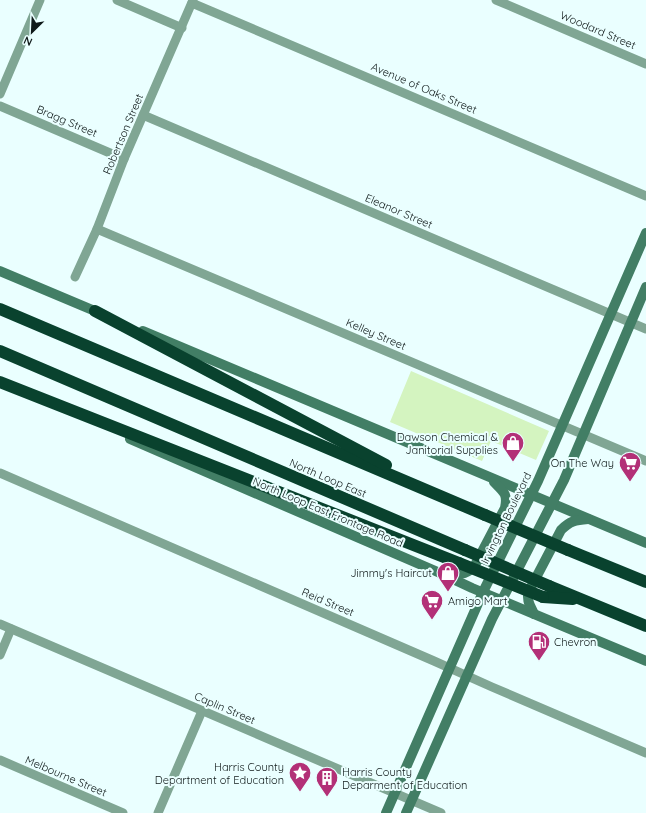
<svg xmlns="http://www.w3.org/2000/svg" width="646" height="813" font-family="Quicksand,sans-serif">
<rect width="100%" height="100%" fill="#eaffff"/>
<path fill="#d4f4c0" d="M411 371 549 431 536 460 491 441 482 461 390 422Z"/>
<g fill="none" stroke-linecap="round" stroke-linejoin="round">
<g stroke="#80a694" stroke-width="9">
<path d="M117 0 182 28"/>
<path d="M496 0 646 64"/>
<path d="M192 3 646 196"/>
<path d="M0 94 40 0"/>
<path d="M0 106 124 159"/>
<path d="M143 115 646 329"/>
<path d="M97 229 646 461"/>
<path d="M75 277 97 229 124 159 193 0"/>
<path d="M0 473 434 661 492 687 646 753"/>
<path d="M0 624 441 813"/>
<path d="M0 655 11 629"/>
<path d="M0 760 123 813"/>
<path d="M158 813 202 711"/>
</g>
<g stroke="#427e65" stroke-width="10">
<path d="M0 271 102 314"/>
<path d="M143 331 646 543"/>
<path d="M130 439 440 573 472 588 646 661"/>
<path d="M446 574C458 575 465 575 474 567L505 508C508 494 504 492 494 482"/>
<path d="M534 614C530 605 526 600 529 591L561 530C570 521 575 520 588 519"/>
<path d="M386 813 483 592 538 481 646 233"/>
<path d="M406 813 492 619 564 480 646 287"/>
</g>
<g stroke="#09422e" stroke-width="12">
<path d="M0 309 485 515"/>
<path d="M95 311 386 465"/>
<path d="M0 351 465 550"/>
<path d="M0 382 459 563"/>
<path d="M568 550 646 582"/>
<path d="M549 586 646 626"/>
<path d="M543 597 573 599"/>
</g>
<g stroke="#09422e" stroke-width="12">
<path d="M485 515 568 550"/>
<path d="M465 550 549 586"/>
<path d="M459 563 543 597"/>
</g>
</g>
<defs>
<g id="shop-pin" transform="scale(1.15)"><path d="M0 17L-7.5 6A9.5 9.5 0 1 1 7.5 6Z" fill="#b33077" stroke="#eaffff"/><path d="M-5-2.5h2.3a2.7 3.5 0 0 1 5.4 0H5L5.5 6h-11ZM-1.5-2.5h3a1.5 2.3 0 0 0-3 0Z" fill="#fff"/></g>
<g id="supermarket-pin" transform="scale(1.15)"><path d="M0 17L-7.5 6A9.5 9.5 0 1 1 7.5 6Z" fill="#b33077" stroke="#eaffff"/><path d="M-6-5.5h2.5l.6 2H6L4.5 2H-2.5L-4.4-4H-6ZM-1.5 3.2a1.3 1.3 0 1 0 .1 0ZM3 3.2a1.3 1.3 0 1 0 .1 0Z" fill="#fff"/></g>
<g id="fuel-pin" transform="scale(1.15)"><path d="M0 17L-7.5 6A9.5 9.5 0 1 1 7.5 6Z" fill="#b33077" stroke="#eaffff"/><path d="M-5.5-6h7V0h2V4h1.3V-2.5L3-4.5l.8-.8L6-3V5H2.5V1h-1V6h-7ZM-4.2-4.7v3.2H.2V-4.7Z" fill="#fff"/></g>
<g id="sight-pin" transform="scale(1.15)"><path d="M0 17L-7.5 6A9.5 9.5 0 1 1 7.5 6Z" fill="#b33077" stroke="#eaffff"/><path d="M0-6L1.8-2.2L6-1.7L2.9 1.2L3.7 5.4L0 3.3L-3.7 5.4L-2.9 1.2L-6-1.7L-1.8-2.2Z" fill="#fff"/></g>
<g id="building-pin" transform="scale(1.15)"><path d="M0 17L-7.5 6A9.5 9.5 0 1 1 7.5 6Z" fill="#b33077" stroke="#eaffff"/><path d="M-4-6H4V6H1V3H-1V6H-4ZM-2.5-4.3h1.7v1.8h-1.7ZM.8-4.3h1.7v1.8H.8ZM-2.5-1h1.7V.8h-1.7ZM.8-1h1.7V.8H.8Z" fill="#fff"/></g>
</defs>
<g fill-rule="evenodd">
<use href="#shop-pin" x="513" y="443"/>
<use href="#supermarket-pin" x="630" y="463"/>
<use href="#shop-pin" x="448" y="573"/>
<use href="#supermarket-pin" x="432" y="601"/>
<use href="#fuel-pin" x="539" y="642"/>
<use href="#sight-pin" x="300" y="773"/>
<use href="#building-pin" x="327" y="778"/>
</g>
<g text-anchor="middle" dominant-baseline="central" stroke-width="4" stroke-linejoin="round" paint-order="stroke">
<g font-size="11" fill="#0f1919" stroke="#eaffff">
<text transform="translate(598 30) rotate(23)">Woodard Street</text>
<text transform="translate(424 88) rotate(23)">Avenue of Oaks Street</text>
<text transform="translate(67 121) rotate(23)">Bragg Street</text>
<text transform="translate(123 134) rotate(-67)">Robertson Street</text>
<text transform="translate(399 211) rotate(23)">Eleanor Street</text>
<text transform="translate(376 334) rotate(23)">Kelley Street</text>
<text transform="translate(328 478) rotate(23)">North Loop East</text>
<text transform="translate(328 512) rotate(23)">North Loop East Frontage Road</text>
<text transform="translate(506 518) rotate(-64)">Irvington Boulevard</text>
<text transform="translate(328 602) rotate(23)">Reid Street</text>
<text transform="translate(225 708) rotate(23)">Caplin Street</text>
<text transform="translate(66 776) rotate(23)">Melbourne Street</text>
</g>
<g font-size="11" fill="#0f1919" stroke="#eaffff" text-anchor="end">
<text x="498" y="437">Dawson Chemical &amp;<tspan x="498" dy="13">Janitorial Supplies</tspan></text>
<text x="614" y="463">On The Way</text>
<text x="432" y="573">Jimmy's Haircut</text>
<text x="448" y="601" text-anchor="start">Amigo Mart</text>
<text x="554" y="642" text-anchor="start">Chevron</text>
<text x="284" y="767">Harris County<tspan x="284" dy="13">Department of Education</tspan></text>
<text x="342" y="772" text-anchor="start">Harris County<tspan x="342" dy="13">Deparment of Education</tspan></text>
</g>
</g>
<g transform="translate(32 32) rotate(204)" stroke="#eaffff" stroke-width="3" paint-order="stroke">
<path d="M0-3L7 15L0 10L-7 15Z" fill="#0f1919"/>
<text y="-6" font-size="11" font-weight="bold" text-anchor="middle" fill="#0f1919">N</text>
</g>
</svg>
